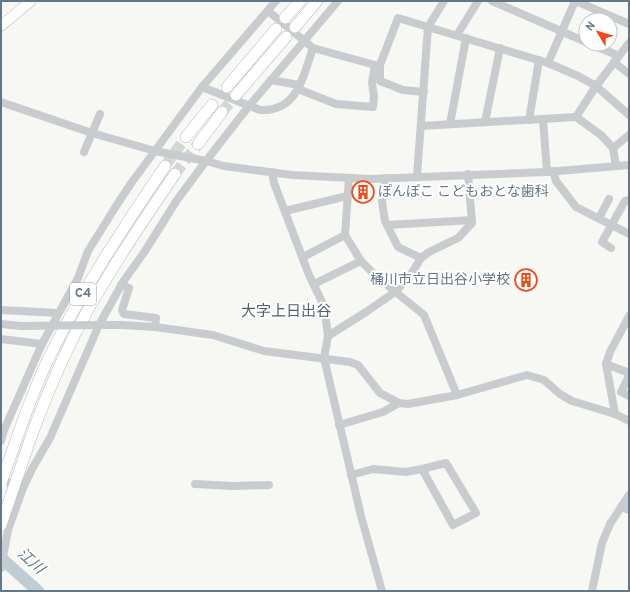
<svg xmlns="http://www.w3.org/2000/svg" width="630" height="592" font-family="Overpass,'Noto Sans JP',sans-serif">
<rect width="100%" height="100%" fill="#f7f7f3"/>
<g fill="none" stroke-linecap="round" stroke-linejoin="round">
<path stroke="#c0ccd1" stroke-width="12" d="M1 558 38 591"/>
<g stroke="#d2d7d8" stroke-width="11" stroke-dasharray="11 5.5" stroke-linecap="butt">
<path d="M222 112 236 95"/>
<path d="M165 166 186 137"/>
<path d="M175 174 198 144"/>
</g>
<g stroke="#b9bdc1" stroke-width="11">
<path id="major" d="M1 26 31 1"/>
</g>
<g stroke="#b8bcbf" stroke-width="12">
<g id="highway">
<path d="M285 18 300 1"/>
<path d="M295 27 317 1"/>
<path d="M227 87 276 29"/>
<path d="M236 95 286 37"/>
<path d="M186 137 212 105"/>
<path d="M198 144 222 112"/>
<path d="M19 432C27 409 36 386 46 364 79 294 122 230 165 166"/>
<path d="M31 437C50 385 75 328 105 281 127 244 151 209 175 174"/>
</g>
</g>
<g stroke="#c9cccf" stroke-width="8">
<path d="M492 1 586 42"/>
<path d="M576 1 629 24"/>
<path d="M268 11 313 48 375 65H380L398 18 548 63 578 76 596 86 629 115"/>
<path d="M457 35 478 1"/>
<path d="M591 44 619 56"/>
<path d="M614 62 629 74"/>
<path d="M548 63 575 1"/>
<path d="M380 65V81L403 90 424 92"/>
<path d="M271 80 299 85"/>
<path d="M202 87 260 110C298 112 303 76 313 48"/>
<path d="M298 89 336 104 373 107 374 97 372 83 375 65"/>
<path d="M1 102 92 133 155 151 206 161 224 166 292 175 371 179 547 172 629 165"/>
<path d="M576 117 596 86 629 43"/>
<path d="M543 119 547 172"/>
<path d="M529 120 539 60"/>
<path d="M485 122 500 48"/>
<path d="M450 124 466 38"/>
<path d="M421 126 576 117 601 135 613 148 616 166"/>
<path d="M613 148 629 135"/>
<path d="M84 152 100 114"/>
<path d="M553 171 556 181 576 207 629 234"/>
<path d="M272 172 274 183 309 275 324 306 328 336 324 358 361 516 382 591"/>
<path d="M417 176 428 27 444 1"/>
<path d="M349 178 345 235 361 261 376 276 424 315 457 395"/>
<path d="M385 178 382 202 385 221 398 247 421 258"/>
<path d="M285 211 347 196"/>
<path d="M599 218 609 199"/>
<path d="M387 225 472 220"/>
<path d="M611 248 602 242 625 201 629 200"/>
<path d="M303 257 345 235"/>
<path d="M314 284 361 261"/>
<path d="M121 285 129 288 122 310 124 314 156 318 155 327"/>
<path d="M1 310 58 313"/>
<path d="M1 324 21 326"/>
<path d="M96 325H122L155 327 213 335 264 351 350 362 358 365 380 393 399 403 408 404 457 395 527 375 544 380 560 394 572 401 615 414 629 421"/>
<path d="M328 336 366 312 395 292 410 276 421 258 429 252 458 238 472 223 468 174"/>
<path d="M1 339 42 344"/>
<path d="M606 364 629 373"/>
<path d="M629 376 621 392 629 396"/>
<path d="M615 414 606 364 610 352 629 316"/>
<path d="M339 425 383 412 399 403"/>
<path d="M1 441 4 430 42 344 78 278 88 251 118 203 132 182 202 87 276 1"/>
<path d="M351 475 373 469 406 472 422 469 446 463 476 513 453 525 422 469"/>
<path d="M1 480 23 488 8 530 1 568"/>
<path d="M195 484 232 486 269 485"/>
<path d="M23 488 32 469 50 438 99 325 123 282 145 251 177 200 206 161 249 106 338 1"/>
<path d="M621 507 629 510"/>
<path d="M592 591 602 543 610 524 629 495"/>
</g>
<use href="#major" stroke="#fff" stroke-width="10"/>
<use href="#highway" stroke="#fff" stroke-width="11"/>
<g stroke="#b8bcbf" stroke-width="12" stroke-linecap="butt">
<g id="highway-bridge">
<path d="M1 483 19 432"/>
<path d="M1 525 31 437"/>
</g>
</g>
<path stroke="#c9cccf" stroke-width="8" d="M21 326 96 325"/>
<use href="#highway-bridge" stroke="#fff" stroke-width="11"/>
</g>
<defs>
<g id="building-ring" transform="scale(1.15)"><circle r="9.5" fill="#fff" stroke="#f34817" stroke-width="1.5"/><path d="M-4-6H4V6H1V3H-1V6H-4ZM-2.5-4.3h1.7v1.8h-1.7ZM.8-4.3h1.7v1.8H.8ZM-2.5-1h1.7V.8h-1.7ZM.8-1h1.7V.8H.8Z" fill="#f34817"/></g>
</defs>
<g fill-rule="evenodd">
<use href="#building-ring" x="363" y="192"/>
<use href="#building-ring" x="526" y="280"/>
</g>
<g text-anchor="middle" dominant-baseline="central" stroke-width="4" stroke-linejoin="round" paint-order="stroke">
<rect fill="#fff" stroke="#92a0ab" stroke-width="1" x="70" y="283" width="26" height="22" rx="3"/>
<g font-size="13" font-weight="bold" fill="#637787">
<text x="83" y="294">C4</text>
</g>
<g font-size="14" fill="#637787" stroke="#fff" text-anchor="start">
<text x="378" y="192">ぽんぽこ こどもおとな歯科</text>
<text x="510" y="280" text-anchor="end">桶川市立日出谷小学校</text>
</g>
<g font-size="15" fill="#51606b" stroke="#fff">
<text x="286" y="312">大字上日出谷</text>
</g>
<g font-size="15" font-style="italic" fill="#5f7a83" stroke="#fff">
<text transform="translate(30 562) rotate(42)">江川</text>
</g>
</g>
<rect width="630" height="592" fill="none" stroke="#637787" stroke-width="4"/>
<g transform="translate(598 32) rotate(308)"><circle r="19" fill="#ffffff" stroke="#c1c9cf"/>
<path d="M0-3L7 15L0 10L-7 15Z" fill="#f34817"/>
<text y="-6" font-size="11" font-weight="bold" text-anchor="middle" fill="#637787">N</text>
</g>
</svg>
